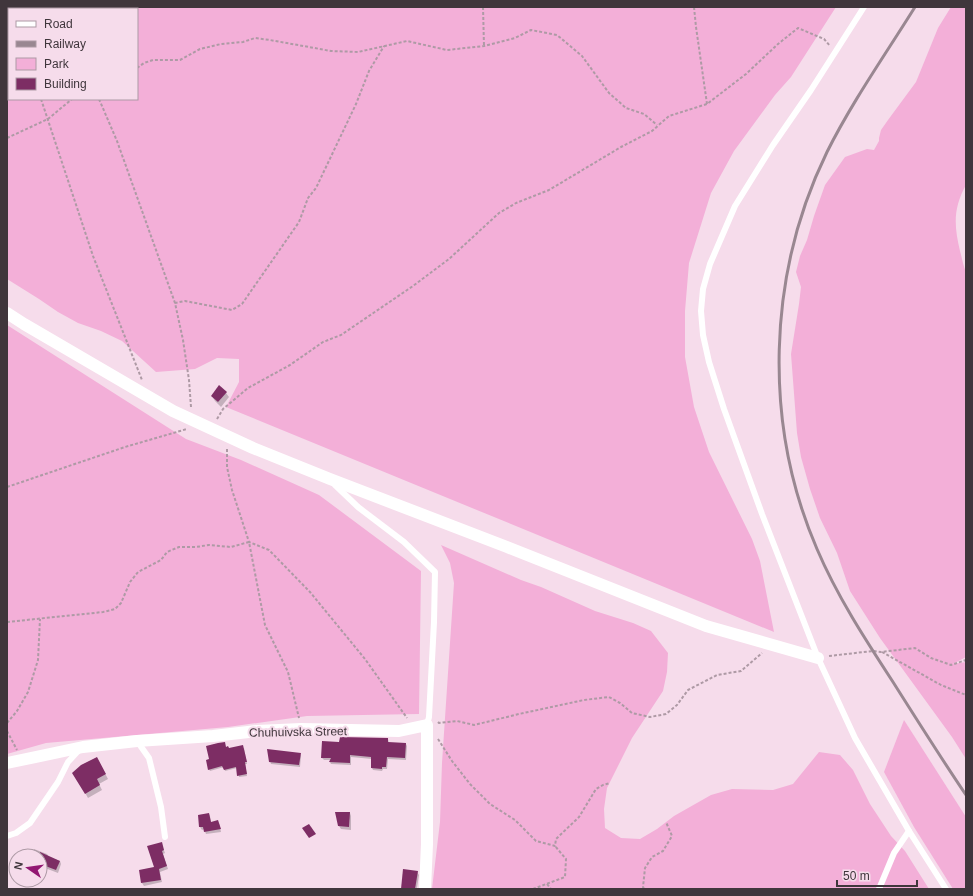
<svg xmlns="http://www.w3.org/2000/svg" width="973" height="896" font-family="Helvetica,sans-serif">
<rect width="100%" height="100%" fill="#f6dceb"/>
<g fill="#f3afd8" fill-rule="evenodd">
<path d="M7 7H836L791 77 775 95 734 151 711 193 689 263 685 311V357L694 407 709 452 752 539 760 561 774 632 226 407 239 382V359L217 358 195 369 156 372 122 341 101 331 78 323 58 312 39 299 7 279ZM9 9H137V99H9Z"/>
<path d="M951 7H966V185C953 208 954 226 960 251 962 258 963 265 966 272V657L953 664 966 662V759L952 737 880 638 850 591 837 553 820 518 810 489 801 457 797 433 791 354 799 304 801 287 796 272 800 256 807 240 814 216 825 185 845 157 867 149 874 150 879 141V138L881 130 888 120 916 82 938 28Z"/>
<path d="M7 325 186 439 241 460 319 495 421 571 419 714 307 716 228 727 46 743 7 754Z"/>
<path d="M441 545 521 580 541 587 595 611 633 623 651 631 668 653 667 672 663 691 632 738 607 788 604 809 605 828 621 838 640 839 657 829 674 816 711 795 732 789 773 790 793 784 819 752 840 755 853 770 870 804 891 836 905 851 929 889H432L440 822 442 763 454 583 450 563Z"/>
<path d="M904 720 966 817V889H953L914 827 884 772Z"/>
</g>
<g fill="#0003">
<path d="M226 393 229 397 221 407 215 401 212 396Z"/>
<path d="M388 739 389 743 406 744 407 746 406 760 388 759 387 769H383L382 771 373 770 372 768V759L351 757V765L331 764 330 762 331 760H324L322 758 340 743Z"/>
<path d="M226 748 229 749 244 748 247 764H245L247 776 239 777 237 768 225 771 224 767 210 771 209 769 210 759Z"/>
<path d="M300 754 301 756 300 767 271 764 270 761Z"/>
<path d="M97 758 108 779 99 784 102 790 88 798 74 773Z"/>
<path d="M336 813H350L351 816V830L341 829 339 826Z"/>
<path d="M209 814 210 816 211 823H219L221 832 206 834 204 829 202 830 200 827 199 815Z"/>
<path d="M161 843 165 853 163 854 168 869 160 872 162 882 144 886 142 883 140 871 155 868Z"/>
<path d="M34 849 47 854 49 857 60 861 61 864 58 873 45 868 43 872 40 871V856H31Z"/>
<path d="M417 872 419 875 417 888 404 887Z"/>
</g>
<g fill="#7d2d64">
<path d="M219 385 227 392 218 402 211 396Z"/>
<path d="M340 737 388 738V742L406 743 405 758 387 757 386 767H382V769L371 768V757L350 755V763L329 762 331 758H321L322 741 339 742Z"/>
<path d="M225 742 226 747 228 746 229 748 243 745 247 762H245L247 774 237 776 236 767 224 770 222 766 208 770 206 760 209 759 206 746 218 743Z"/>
<path d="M267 749 301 753 299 765 269 762Z"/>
<path d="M97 757 106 774 97 779 100 785 85 794 72 773 81 765Z"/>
<path d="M335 812H350L349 827 338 826Z"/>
<path d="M209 813 211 822 218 820 221 829 204 832 203 827H199L198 815Z"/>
<path d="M309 824 316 834 309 838 302 828Z"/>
<path d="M162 842 164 850 162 851 167 866 159 869 161 880 141 883 139 870 154 867 147 846Z"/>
<path d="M40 852 60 861 56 870 40 864Z"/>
<path d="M403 869 418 871 415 889H401Z"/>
</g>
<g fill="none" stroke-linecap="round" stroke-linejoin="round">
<g stroke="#ae9aa5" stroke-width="2" stroke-dasharray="3 2" stroke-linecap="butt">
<path d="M9 7 10 9"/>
<path d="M73 7 74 9"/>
<path d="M483 7 484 46"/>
<path d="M694 7 696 27 707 104"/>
<path d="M63 9 68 7"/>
<path d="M7 28 9 27"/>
<path d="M137 68 144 63 153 60H180L200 49 221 44 243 42 255 38 270 40 331 51 358 52 407 41 447 50 484 46 515 38 531 30 557 35 582 56 609 93 626 108 644 114 657 125"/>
<path d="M41 99 93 256 142 380"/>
<path d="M99 99 117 141 175 303"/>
<path d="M7 138 48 119 72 99"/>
<path d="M191 407 189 380 183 340 175 303 185 301 232 310 242 304 299 222 308 198 316 188 356 104 369 71 384 46"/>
<path d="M217 419 223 409 248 388 290 365 323 342 341 335 413 286 449 259 499 213 516 203 549 190 621 147 652 131 669 116 707 104 746 74 778 44 798 28 824 39 830 46"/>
<path d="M227 449V467L232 490 249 542 269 550 310 592 365 659 407 718"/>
<path d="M7 487 125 447 187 429"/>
<path d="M7 622 103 612 115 609 121 603 130 582 138 572 161 560 167 552 179 547H196L209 545 231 547 249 542 265 625 288 672 299 718"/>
<path d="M882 652 941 685 966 695"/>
<path d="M829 656 873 651 881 652 915 648 931 658 951 665 966 660"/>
<path d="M438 722 439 723 457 721 474 725 519 714 584 700 609 697 620 703 632 713 650 717 666 714 677 705 688 690 717 675 741 671 762 653"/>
<path d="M7 723 17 711 28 692 38 660 40 619"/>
<path d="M7 731 17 750"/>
<path d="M438 739 452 761 470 784 490 804 515 820 536 841 555 846 556 839 579 817 596 789 603 785 610 783"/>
<path d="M547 884 551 889"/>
<path d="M533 889 565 877 566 859 555 846"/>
<path d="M644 889 643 887 645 868 652 857 663 851 672 836 666 822"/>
</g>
<g stroke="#fff" stroke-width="6">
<path d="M864 7 811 90 773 145 735 206 710 264 703 289 701 311 703 335 709 362 724 409 762 514 818 658 855 738 909 831 946 889"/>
<path d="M335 485 358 507 404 542 435 572 434 622 429 717 427 725"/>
<path d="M137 741 149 758 161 807 165 837"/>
<path d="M7 836 16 833 30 823 58 782 68 762 80 749"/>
<path d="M879 889 894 853 909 831"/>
</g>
<g stroke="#fff" stroke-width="12">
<path d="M7 313 24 324 173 411 253 448 330 479 507 547 706 626 818 658"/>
<path d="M7 763 83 747 137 741 213 736 257 731 301 729 399 731 427 725V844L425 889"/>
</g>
<path stroke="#998791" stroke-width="3" d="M915 7C885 55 852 102 827 152 767 275 763 424 817 549 837 596 865 639 893 682 917 720 941 758 966 795"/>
</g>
<g text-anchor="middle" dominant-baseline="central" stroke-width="4" stroke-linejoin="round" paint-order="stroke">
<g font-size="12" fill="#40363c" stroke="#f6dceb">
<text transform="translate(298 732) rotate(-1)">Chuhuivska Street</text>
</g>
</g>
<rect width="973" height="896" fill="none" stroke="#40363c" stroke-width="16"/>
<rect x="8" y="8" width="130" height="92" fill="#f6dceb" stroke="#ad9aa5"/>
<rect x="16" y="21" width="20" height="6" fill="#ffffff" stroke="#ad9aa5"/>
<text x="44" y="28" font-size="12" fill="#40363c">Road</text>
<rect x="16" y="41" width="20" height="6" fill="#998791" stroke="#ad9aa5"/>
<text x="44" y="48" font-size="12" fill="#40363c">Railway</text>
<rect x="16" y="58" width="20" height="12" fill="#f3afd8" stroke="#ad9aa5"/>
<text x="44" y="68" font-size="12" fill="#40363c">Park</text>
<rect x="16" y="78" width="20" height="12" fill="#7d2d64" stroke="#ad9aa5"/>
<text x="44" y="88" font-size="12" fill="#40363c">Building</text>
<g transform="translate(28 868) rotate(283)"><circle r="19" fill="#f6dceb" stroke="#ad9aa5"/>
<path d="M0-3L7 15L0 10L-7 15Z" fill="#931772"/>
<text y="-6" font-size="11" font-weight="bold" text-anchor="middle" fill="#40363c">N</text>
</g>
<path d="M837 880v6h80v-6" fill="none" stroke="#40363c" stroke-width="2"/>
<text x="843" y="880" font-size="12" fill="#40363c" stroke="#f6dceb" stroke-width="3" paint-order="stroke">50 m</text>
</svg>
